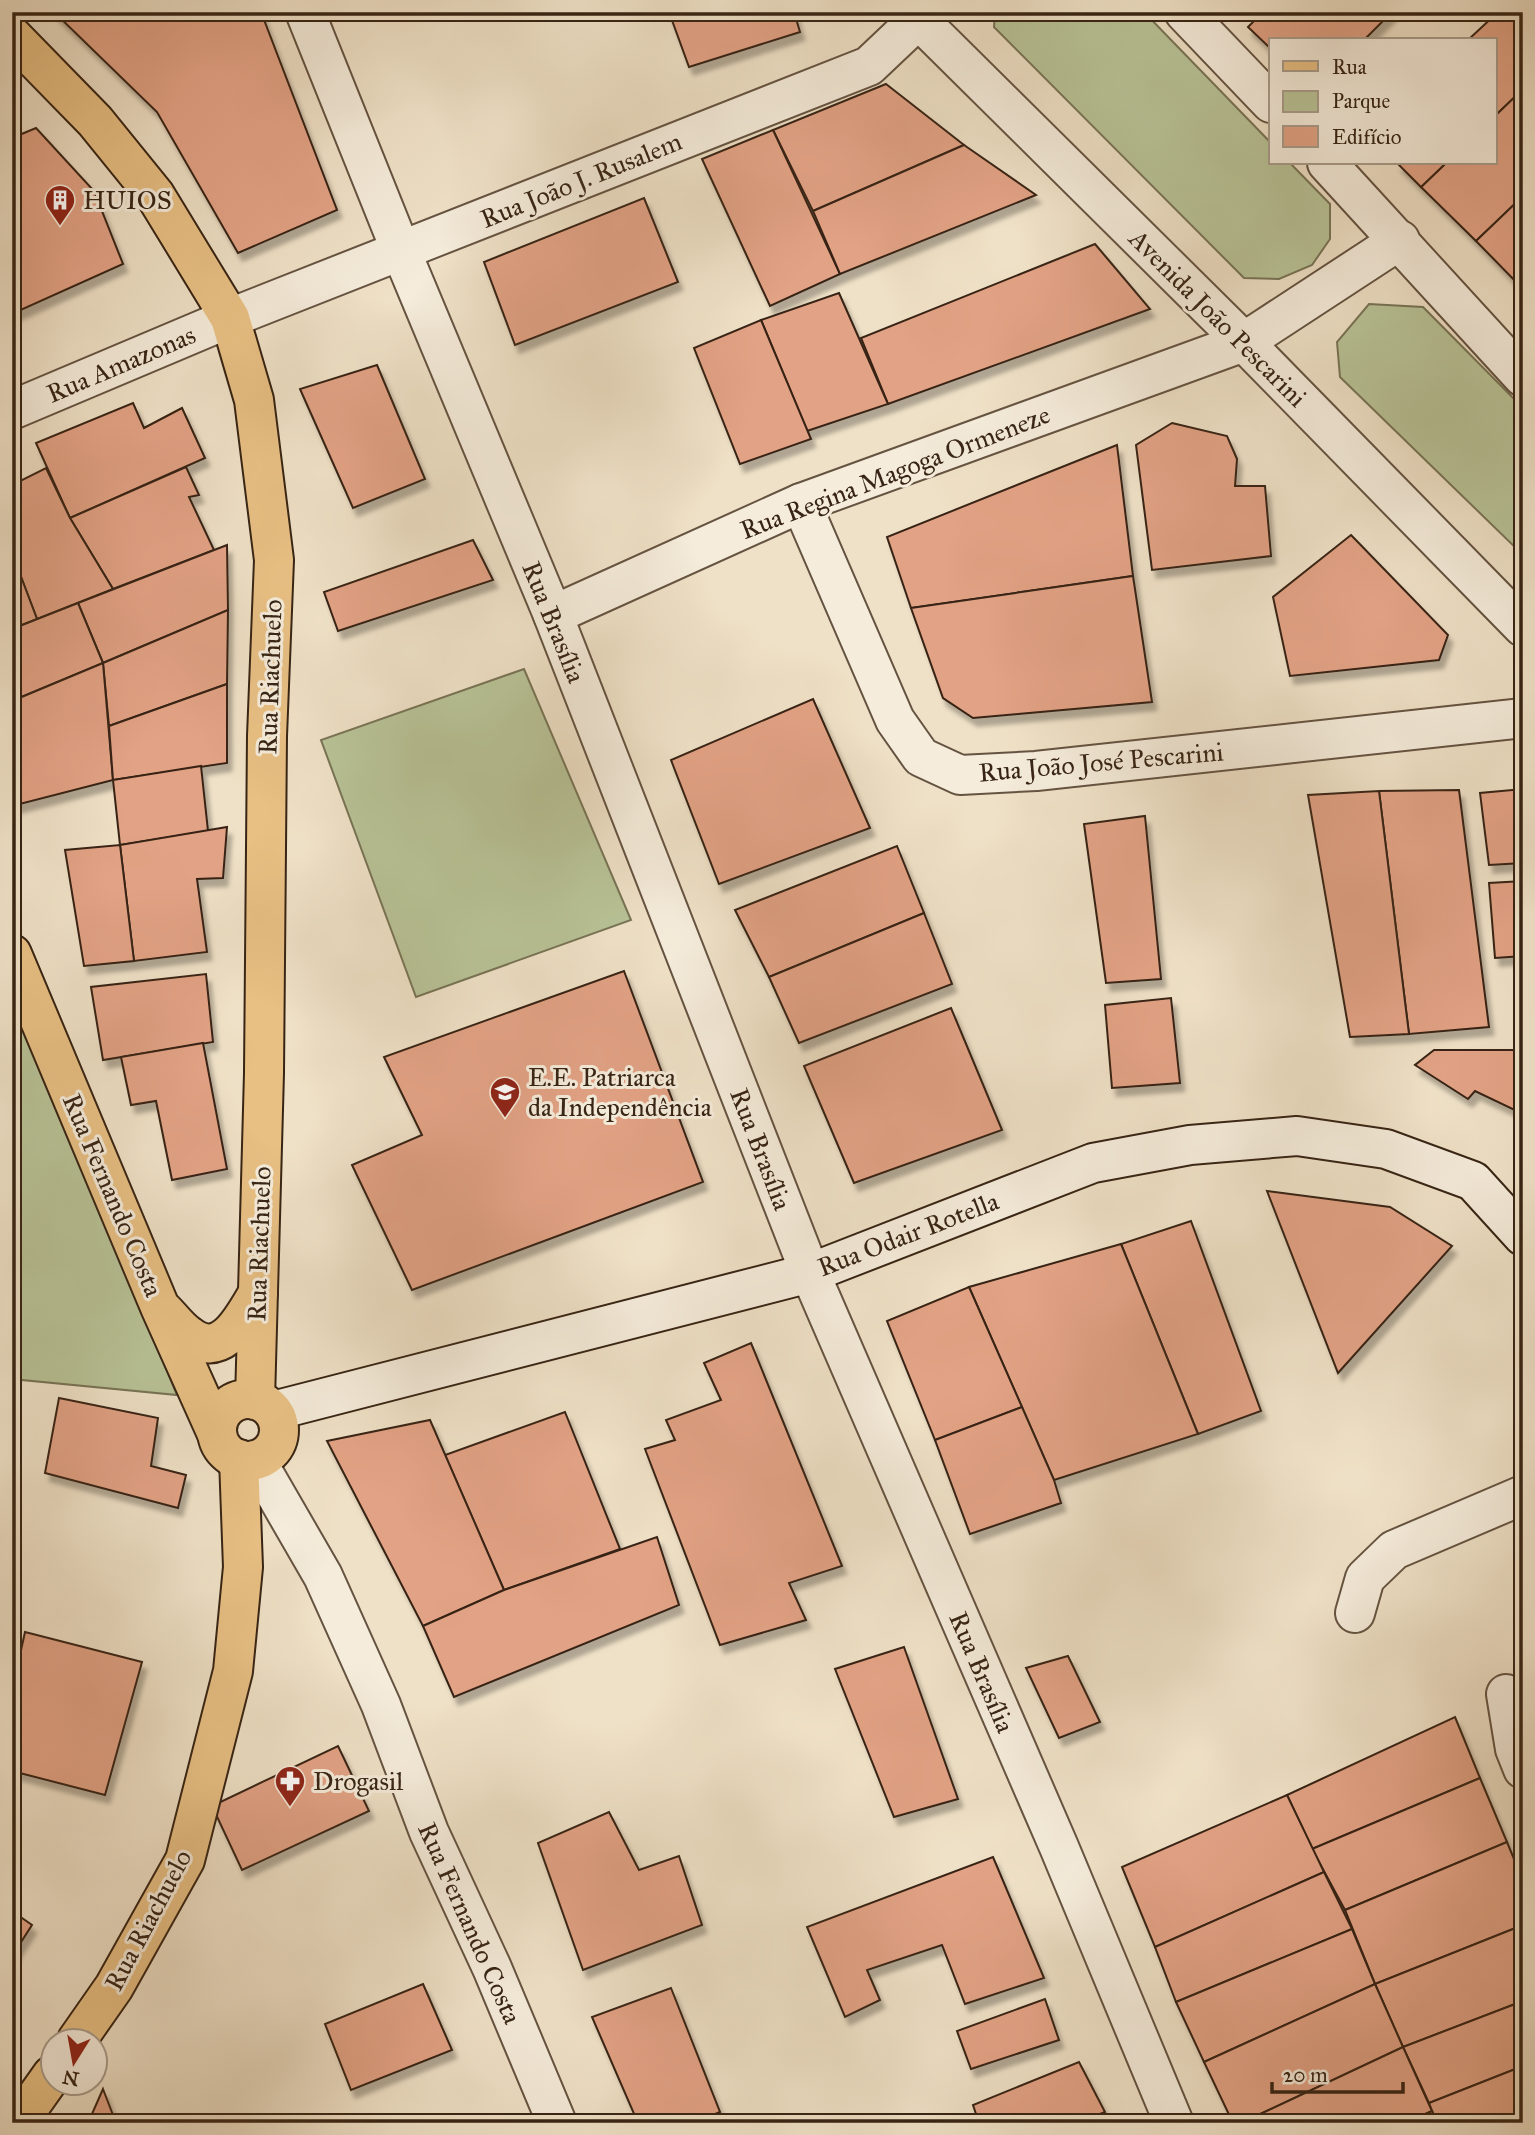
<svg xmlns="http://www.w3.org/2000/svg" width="1535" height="2135" font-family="'IM FELL Great Primer',serif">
<defs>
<filter id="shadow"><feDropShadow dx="4.5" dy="8" stdDeviation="2" flood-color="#0004"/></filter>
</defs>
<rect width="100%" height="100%" fill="#efe1c7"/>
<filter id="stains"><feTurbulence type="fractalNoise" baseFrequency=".00286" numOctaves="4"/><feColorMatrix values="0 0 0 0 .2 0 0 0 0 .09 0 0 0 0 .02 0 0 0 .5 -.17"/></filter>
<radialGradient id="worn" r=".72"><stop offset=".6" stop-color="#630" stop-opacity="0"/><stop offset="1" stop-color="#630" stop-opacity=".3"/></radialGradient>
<g fill="#b8c397" stroke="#787456" stroke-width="2">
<path d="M995 12H1144L1271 143V163H1290L1330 204V239L1312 265 1279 279 1244 278 994 27Z"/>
<path d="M1369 304 1423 307 1523 408V555L1340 377 1337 342Z"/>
<path d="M524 669 631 920 416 997 321 740Z"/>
<path d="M12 995 177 1395 12 1379Z"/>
</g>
<g fill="#e2a285" stroke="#372414" stroke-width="2" filter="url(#shadow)">
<path d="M54 12H261L337 210 238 253 157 112Z"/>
<path d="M669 12H794L800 32 689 67Z"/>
<path d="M1263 12H1392L1364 40H1271V49L1248 27Z"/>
<path d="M1498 12H1523V89L1495 116V40H1468Z"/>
<path d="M886 84 964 145 813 211 773 130Z"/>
<path d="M1523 89V196L1476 241 1421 187 1446 163H1495V116Z"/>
<path d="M36 128 94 191 123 264 14 313 12 138Z"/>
<path d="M773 130 840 274 770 306 702 159Z"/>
<path d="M964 145 1036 195 840 274 813 211Z"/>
<path d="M1397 163H1446L1421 187Z"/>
<path d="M1523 196V288H1522L1476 241Z"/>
<path d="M644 198 678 282 515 345 484 262Z"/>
<path d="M1095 244 1150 309 888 404 861 338Z"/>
<path d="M839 293 888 404 807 431 761 320Z"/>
<path d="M761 320 811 439 740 464 694 348Z"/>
<path d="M377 365 425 479 353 508 300 389Z"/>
<path d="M133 403 144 428 182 408 205 458 70 518 36 443Z"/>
<path d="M1172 423 1227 436 1237 459 1235 486H1265L1271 556 1152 570 1136 445Z"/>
<path d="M1117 445 1133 576 911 608 887 537Z"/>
<path d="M186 467 199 495 189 497 214 550 113 589 70 518Z"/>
<path d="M46 468 70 518 113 589 37 619 12 553V485Z"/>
<path d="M1351 535 1448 635 1439 660 1290 676 1273 597Z"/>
<path d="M473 540 493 580 338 631 324 592Z"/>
<path d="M227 545 228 610 103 663 78 603Z"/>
<path d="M12 553 37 619 12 629Z"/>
<path d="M1133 576 1152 702 973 718 943 698 911 608Z"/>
<path d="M78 603 103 663 12 701V629Z"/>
<path d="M228 610 227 684 109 726 103 663Z"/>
<path d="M103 663 113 780 12 806V701Z"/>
<path d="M227 684V763L113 780 109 726Z"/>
<path d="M813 699 870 828 719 884 671 760Z"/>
<path d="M201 766 208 831 120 845 113 780Z"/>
<path d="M1523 789V863L1489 865 1480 793Z"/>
<path d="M1459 790 1489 1027 1409 1034 1379 791Z"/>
<path d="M1379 791 1409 1034 1350 1037 1308 795Z"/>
<path d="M1145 816 1161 979 1106 983 1084 824Z"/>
<path d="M227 827 223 878 197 879 207 952 134 961 120 845Z"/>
<path d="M120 845 134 961 84 966 65 850Z"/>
<path d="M897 846 924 913 769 977 735 910Z"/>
<path d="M1523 881V956L1495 958 1489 883Z"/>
<path d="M924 913 952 984 799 1043 769 977Z"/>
<path d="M624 971 703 1182 412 1290 352 1165 422 1135 384 1057Z"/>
<path d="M206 974 213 1042 103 1060 91 987Z"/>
<path d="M1171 998 1180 1083 1112 1088 1105 1005Z"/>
<path d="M951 1008 1002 1130 854 1183 804 1066Z"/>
<path d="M203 1043 227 1169 172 1180 156 1101 131 1105 121 1057Z"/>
<path d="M1434 1050H1523V1114L1475 1091 1468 1099 1415 1065Z"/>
<path d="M1267 1191 1390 1207 1452 1246 1338 1373Z"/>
<path d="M1191 1221 1261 1411 1198 1434 1121 1244Z"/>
<path d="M1121 1244 1198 1434 1054 1480 969 1287Z"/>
<path d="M969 1287 1022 1407 935 1440 887 1321Z"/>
<path d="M751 1343 842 1566 789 1583 806 1620 720 1645 645 1449 675 1440 666 1420 721 1400 704 1363Z"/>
<path d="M59 1398 158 1418 151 1466 186 1475 178 1508 45 1473Z"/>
<path d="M1022 1407 1054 1480 1061 1503 970 1534 935 1440Z"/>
<path d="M565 1412 620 1549 504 1590 445 1455Z"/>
<path d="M430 1420 504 1590 423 1626 327 1441Z"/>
<path d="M657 1537 679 1605 454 1697 423 1626 504 1590Z"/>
<path d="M25 1632 142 1662 105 1795 12 1771V1691Z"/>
<path d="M904 1647 958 1799 894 1817 835 1669Z"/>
<path d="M1068 1656 1100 1722 1059 1738 1026 1668Z"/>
<path d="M1455 1717 1480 1778 1312 1849 1287 1795Z"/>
<path d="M338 1746 369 1811 242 1870 212 1806Z"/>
<path d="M1480 1778 1507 1842 1345 1910 1312 1849Z"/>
<path d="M1287 1795 1324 1872 1155 1947 1122 1867Z"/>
<path d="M609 1812 639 1870 679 1856 702 1925 583 1970 538 1843Z"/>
<path d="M1507 1842 1523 1881V1925L1375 1984 1345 1910Z"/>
<path d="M993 1857 1044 1978 965 2004 942 1945 867 1970 880 2000 845 2017 807 1927Z"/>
<path d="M1324 1872 1352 1929 1176 2002 1155 1947Z"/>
<path d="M12 1911 32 1925 12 1956Z"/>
<path d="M1523 1925V2001L1403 2047 1375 1984Z"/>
<path d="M1352 1929 1375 1984 1204 2062 1176 2002Z"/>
<path d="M423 1984 452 2050 351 2090 325 2024Z"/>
<path d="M1375 1984 1403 2047 1241 2123H1233L1204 2062Z"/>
<path d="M671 1988 720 2112 694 2123H638L592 2017Z"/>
<path d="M1045 1999 1059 2040 971 2069 957 2031Z"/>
<path d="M1523 2001V2066L1429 2103 1403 2047Z"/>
<path d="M1403 2047 1432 2111 1405 2123H1241Z"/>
<path d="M1079 2062 1105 2112 1077 2123H979L973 2105Z"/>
<path d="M1523 2066V2123H1437L1429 2103Z"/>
<path d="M103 2089 116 2123H88Z"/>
<path d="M1432 2111 1437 2123H1405Z"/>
</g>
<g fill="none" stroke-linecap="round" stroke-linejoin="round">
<g stroke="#655341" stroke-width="42">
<g id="street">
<path d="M305 12 401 251 553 615 810 1273 1059 1847 1174 2123"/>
<path d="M911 12 1244 342 1523 627"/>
<path d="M1184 12 1271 103"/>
<path d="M1327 163 1523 377"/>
<path d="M12 410 230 318 869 66 926 12"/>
<path d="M801 503 895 720 921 757 960 775 1036 771 1523 718"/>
<path d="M553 615 801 503 1244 342 1400 240"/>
<path d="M256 1460 323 1576 381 1705 429 1832 492 1968 557 2123"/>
<path d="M1355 1613 1365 1578 1394 1550 1523 1495"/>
<path d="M1506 1694 1515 1749 1523 1769"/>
</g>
</g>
<g stroke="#372414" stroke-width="42">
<path id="secondary" d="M273 1411 810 1273 1093 1163 1190 1145 1297 1136 1386 1149 1473 1181 1523 1236"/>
</g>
<g stroke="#372414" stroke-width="42">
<g id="primary">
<path d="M12 36 95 121 155 195 230 318 254 400 274 560 267 736 264 1073 255 1400"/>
<path d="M12 954 160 1307 217 1434"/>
<path d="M164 1311C172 1319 179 1329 188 1335 222 1362 243 1318 258 1293"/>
<circle cx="248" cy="1430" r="31"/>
<path d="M77 2040 114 1987 185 1860 233 1671 243 1567 239 1459"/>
<path d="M18 2123 52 2075"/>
</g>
</g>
<use href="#street" stroke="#f5ecdb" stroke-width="38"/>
<use href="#secondary" stroke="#f5ecdb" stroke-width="38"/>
<use href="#primary" stroke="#e8c084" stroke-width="38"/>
</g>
<defs>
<g id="building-pin" transform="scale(1.575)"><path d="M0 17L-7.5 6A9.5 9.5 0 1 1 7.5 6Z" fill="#8f2418" stroke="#f5ecdb"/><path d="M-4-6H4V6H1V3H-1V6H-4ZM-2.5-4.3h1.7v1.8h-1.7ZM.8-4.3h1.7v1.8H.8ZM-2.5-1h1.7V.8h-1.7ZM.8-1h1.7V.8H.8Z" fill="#fff"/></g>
<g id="school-pin" transform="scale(1.575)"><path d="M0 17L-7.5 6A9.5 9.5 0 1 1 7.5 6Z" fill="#8f2418" stroke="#f5ecdb"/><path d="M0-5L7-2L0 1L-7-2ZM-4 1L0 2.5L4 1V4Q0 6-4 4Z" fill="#fff"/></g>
<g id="pharmacy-pin" transform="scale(1.575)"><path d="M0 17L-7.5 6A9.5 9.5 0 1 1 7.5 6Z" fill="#8f2418" stroke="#f5ecdb"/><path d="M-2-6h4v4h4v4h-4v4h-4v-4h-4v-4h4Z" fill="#fff"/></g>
</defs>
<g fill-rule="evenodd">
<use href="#building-pin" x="60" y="200"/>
<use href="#school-pin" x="505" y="1092"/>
<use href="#pharmacy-pin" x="290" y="1781"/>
</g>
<g text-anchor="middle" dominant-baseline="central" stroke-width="6" stroke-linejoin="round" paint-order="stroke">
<g font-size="26" fill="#372414" stroke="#f5ecdb">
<text transform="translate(581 180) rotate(-22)">Rua João J. Rusalem</text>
<text transform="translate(1218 318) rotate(45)">Avenida João Pescarini</text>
<text transform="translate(121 364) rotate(-23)">Rua Amazonas</text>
<text transform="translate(895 472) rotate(-21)">Rua Regina Magoga Ormeneze</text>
<text transform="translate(554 622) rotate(68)">Rua Brasília</text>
<text transform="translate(270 677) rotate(-88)">Rua Riachuelo</text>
<text transform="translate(1101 762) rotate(-5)">Rua João José Pescarini</text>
<text transform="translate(761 1149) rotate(69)">Rua Brasília</text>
<text transform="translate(113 1195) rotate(67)">Rua Fernando Costa</text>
<text transform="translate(908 1234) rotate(-21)">Rua Odair Rotella</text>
<text transform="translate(259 1244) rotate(-88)">Rua Riachuelo</text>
<text transform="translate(982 1672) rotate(67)">Rua Brasília</text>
<text transform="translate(148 1920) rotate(-62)">Rua Riachuelo</text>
<text transform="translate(470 1923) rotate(66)">Rua Fernando Costa</text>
</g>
<g font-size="26" fill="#372414" stroke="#f5ecdb" text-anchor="start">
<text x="83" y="200">HUIOS</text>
<text x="528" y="1077">E.E. Patriarca<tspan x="528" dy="30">da Independência</tspan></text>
<text x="313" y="1781">Drogasil</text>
</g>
</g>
<rect width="1535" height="2135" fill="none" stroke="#efe1c7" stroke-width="42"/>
<rect x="14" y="14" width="1507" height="2107" fill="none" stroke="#372414" stroke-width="3.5"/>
<rect x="21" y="21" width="1493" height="2093" fill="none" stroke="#372414" stroke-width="2"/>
<rect x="1269" y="38" width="228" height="126" fill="#f5ecdb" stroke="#a99c8b" stroke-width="2"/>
<rect x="1283" y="61" width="35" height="10" fill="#e8c084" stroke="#a99c8b" stroke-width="2"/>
<text x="1332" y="74" font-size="21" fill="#372414">Rua</text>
<rect x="1283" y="91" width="35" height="21" fill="#b8c397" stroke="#a99c8b" stroke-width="2"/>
<text x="1332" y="108" font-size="21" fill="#372414">Parque</text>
<rect x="1283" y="126" width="35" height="21" fill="#e2a285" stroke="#a99c8b" stroke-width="2"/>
<text x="1332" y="144" font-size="21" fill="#372414">Edifício</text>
<g transform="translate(74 2062) rotate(191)"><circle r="33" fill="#f5ecdb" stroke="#a99c8b" stroke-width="2"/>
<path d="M0-5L12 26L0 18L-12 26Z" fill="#8f2418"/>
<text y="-10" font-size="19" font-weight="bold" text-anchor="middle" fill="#372414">N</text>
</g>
<path d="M1272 2082v10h131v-10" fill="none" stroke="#372414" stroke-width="3.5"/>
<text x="1283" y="2082" font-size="21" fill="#372414" stroke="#f5ecdb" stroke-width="5" paint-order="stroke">20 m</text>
<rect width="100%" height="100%" filter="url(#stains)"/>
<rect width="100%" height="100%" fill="url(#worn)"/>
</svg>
